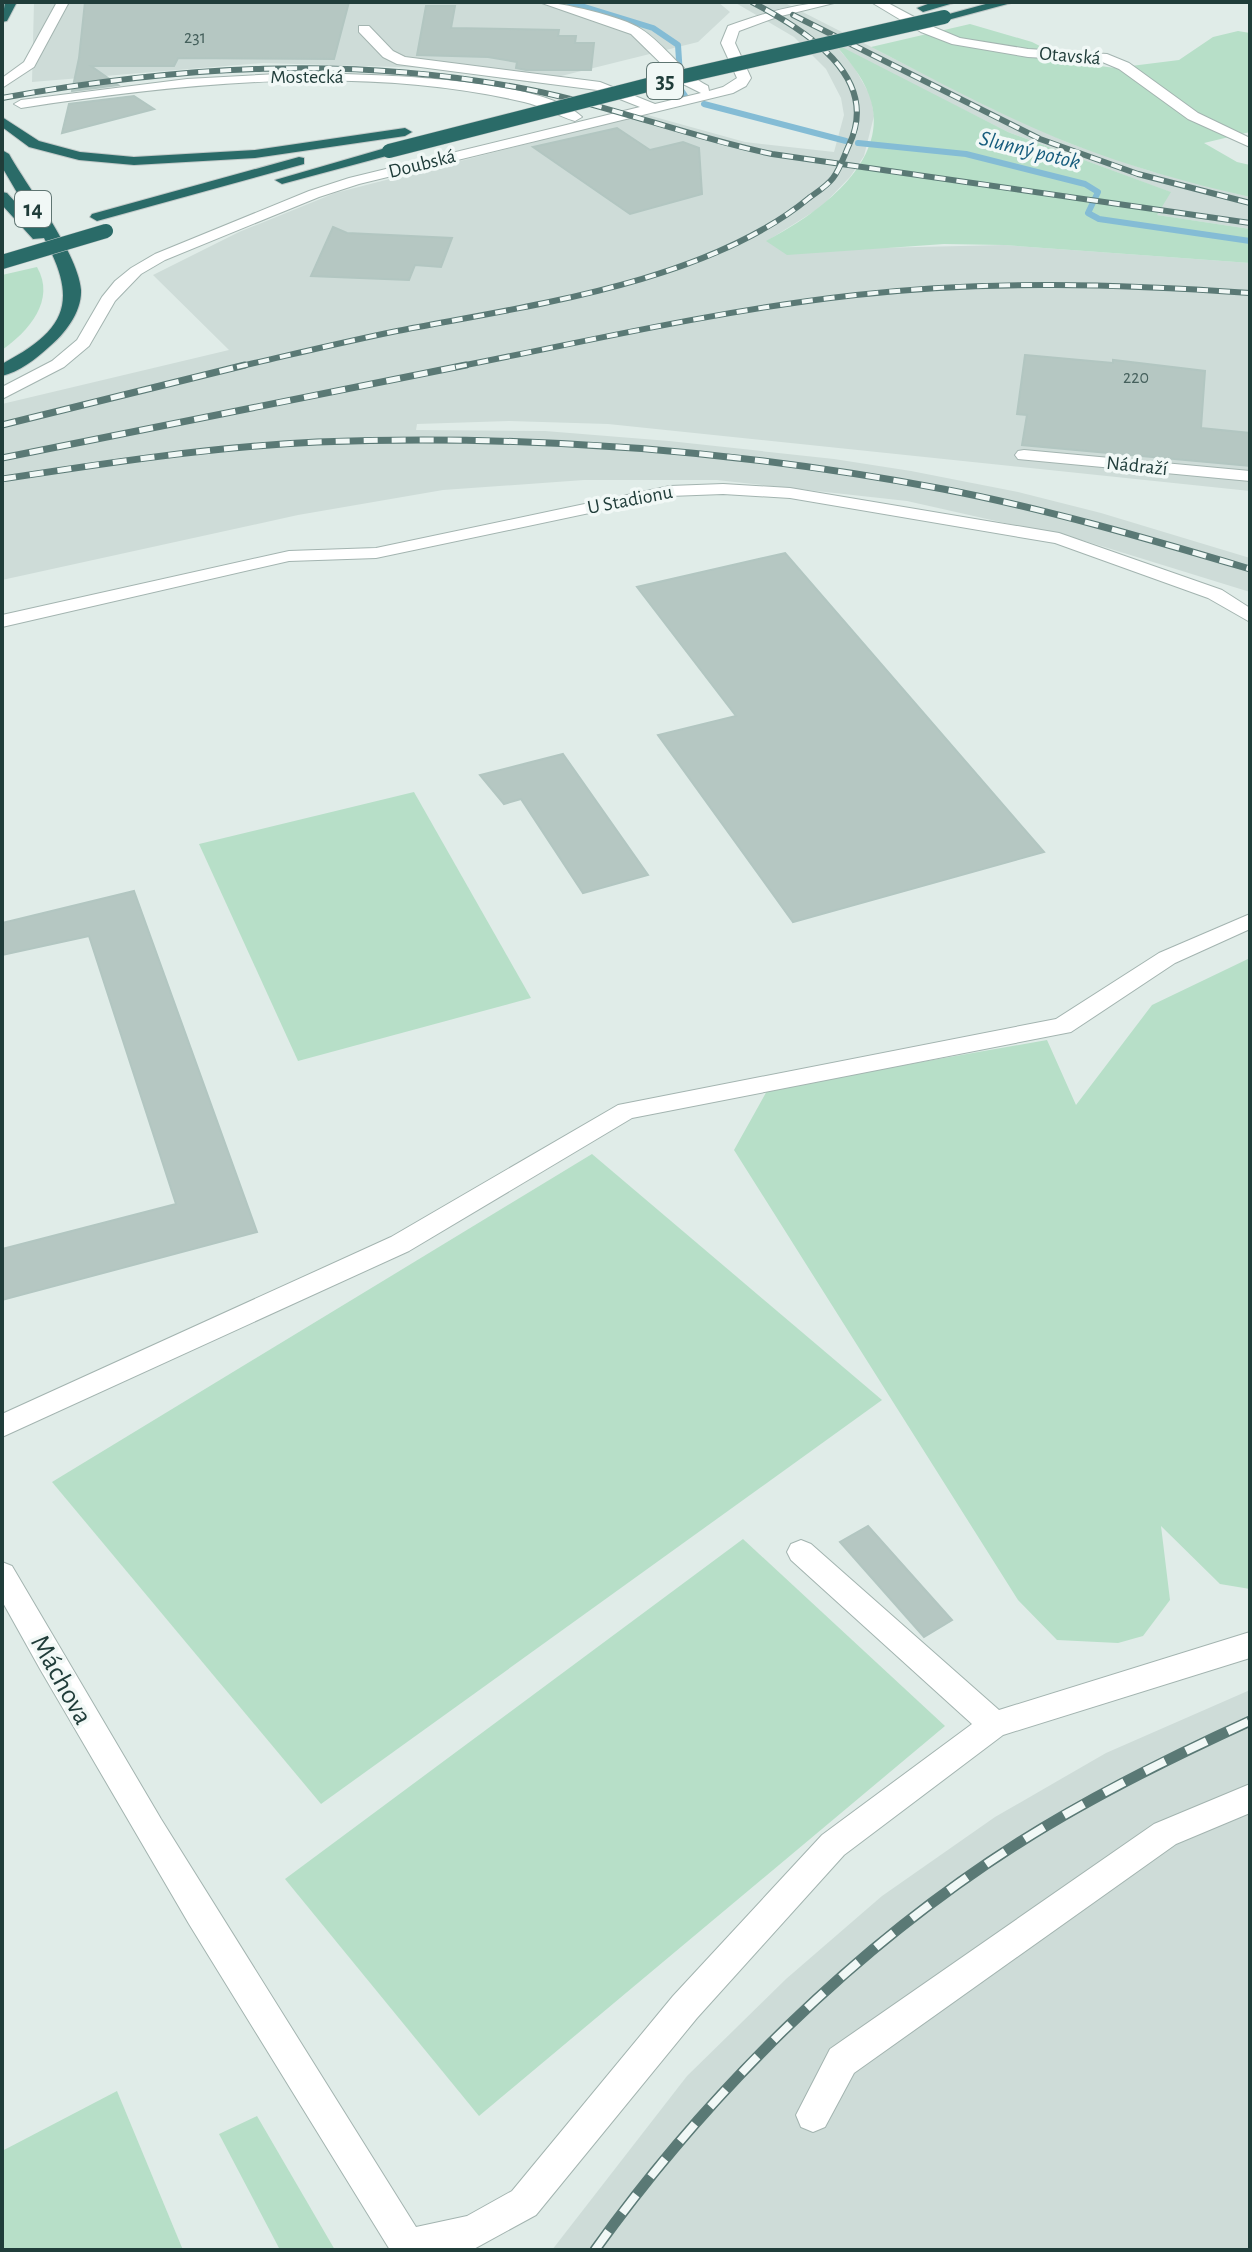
<svg xmlns="http://www.w3.org/2000/svg" width="1252" height="2252" font-family="'Alegreya Sans',sans-serif">
<rect width="100%" height="100%" fill="#e0ece8"/>
<g fill="#cedcd8">
<path d="M34 2H718L730 12 698 42 533 83 430 68 263 63 32 82Z"/>
<path d="M734 2H783L993 109 1069 143 1150 171 1250 197V229L1156 215 1170 192 1008 132 836 46 854 67 871 97 874 116 864 156 850 177 821 207 767 241 875 248 1004 245 1250 263V491L608 424 509 421 417 424 416 430 545 431 669 441 834 459 911 471 1018 492 1101 513 1250 558V592L1085 541 907 501 717 480H584L443 490 298 515 2 580V404L229 350 153 275 239 232 335 193 644 114 745 142 834 152 844 115 841 98 826 69 794 37Z"/>
<path d="M1250 1690V2250H552L687 2076 786 1979 882 1896 995 1817 1106 1753Z"/>
</g>
<g fill="#b7dfc8">
<path d="M970 24 1032 42 1071 62 1115 68 1179 60 1213 37 1238 31 1250 33V132L1204 143 1237 162 1250 165V197C1188 183 1128 166 1069 143 1001 116 936 80 871 47Z"/>
<path d="M834 43 1008 132 1171 192 1157 215 1250 229V263L1004 245 944 244 787 255 766 241C816 215 894 161 869 95 862 75 847 59 834 43Z"/>
<path d="M37 267C56 300 29 331 2 350V275Z"/>
<path d="M414 792 531 998 298 1061 199 844Z"/>
<path d="M1250 958V1589L1220 1584 1161 1526 1170 1600 1143 1636 1118 1643 1057 1640 1018 1600 734 1150 768 1089 1047 1040 1076 1105 1152 1005Z"/>
<path d="M592 1154 882 1400 321 1804 52 1482Z"/>
<path d="M743 1539 945 1726 479 2116 285 1879Z"/>
<path d="M117 2091 183 2250H2V2151Z"/>
<path d="M257 2116 335 2250H280L219 2134Z"/>
</g>
<g fill="none" stroke-linecap="round" stroke-linejoin="round">
<g stroke="#84bcd5" stroke-width="6">
<path d="M568 2 653 28 678 45 681 90 685 96"/>
<path d="M704 104 846 141"/>
<path d="M858 143 966 154 1085 184 1098 192 1088 213 1099 219 1250 241"/>
</g>
</g>
<g fill="#b5c7c2" stroke="#b2c6c1" stroke-width="2">
<path d="M85 2H349L334 59 178 58 174 66H91L118 85 72 91 79 58Z"/>
<path d="M426 6H455L451 28 559 30 558 36H576L575 43H594L591 70H526L516 68 517 62 488 57 417 55Z"/>
<path d="M134 96 154 109 62 133 69 104Z"/>
<path d="M617 128 650 150 683 142 699 148 702 194 630 214 533 147Z"/>
<path d="M333 227 347 233 452 238 441 267 415 265 409 280 311 276Z"/>
<path d="M1025 355 1113 363V360L1205 371 1201 428 1250 433V466L1022 445 1027 415 1017 414Z"/>
<path d="M785 553 1044 852 793 922 658 735 736 716 637 587Z"/>
<path d="M563 754 648 875 583 893 521 799 504 804 480 775Z"/>
<path d="M134 891 257 1232 2 1300V1249L176 1204 89 936 2 955V923Z"/>
<path d="M868 1526 952 1620 924 1637 840 1542Z"/>
</g>
<g fill="none" stroke-linecap="round" stroke-linejoin="round">
<g stroke="#a3b4b0" stroke-width="2">
<g id="minor">
<path d="M57 2H69L34 67 2 88V78L24 62Z"/>
<path d="M539 2C560 2 624 17 641 29 666 45 681 72 708 86L709 91 723 87 737 78 721 43 728 26C765 13 799 2 838 2L777 17 739 31 735 43 751 78 746 86 733 93 359 184 319 197 165 260 141 274 115 301 89 346 64 367 2 399V387L52 361 77 340 102 297 115 281 131 268 155 254 309 191 349 178 640 107 597 90 397 64 383 57 359 32V26H369L393 51 405 57 600 82 655 104 701 93 681 83 631 34Z"/>
<path d="M871 2H886L931 26 960 38 1028 49 1107 54 1129 63 1198 113 1250 138V147L1188 119 1119 69 1100 61 1028 57 952 44 921 32Z"/>
<path d="M297 73C358 74 539 76 582 117L575 121C558 116 542 106 524 102 362 64 183 83 21 108L14 104 21 100 187 79Z"/>
<path d="M1024 450 1250 471V481L1018 459 1015 455 1018 451Z"/>
<path d="M723 484 790 488 1059 533 1222 590 1250 608V622L1208 598 1055 543 790 498 723 494 670 496 376 558 289 561 2 627V615L289 551 376 548 670 486Z"/>
<path d="M1250 914V929L1175 963 1071 1032 632 1118 409 1251 2 1437V1414L391 1237 618 1105 1056 1019 1159 953Z"/>
<path d="M801 1540 811 1544 999 1710 1250 1632V1658L1003 1735 844 1855 697 2018 536 2215 472 2250H390L189 1924 40 1669 2 1601V1562L12 1566 161 1819 416 2227 467 2216 512 2191 673 1996 822 1835 972 1724 791 1560 787 1552 791 1544Z"/>
<path d="M1250 1784V1813L1176 1844 854 2073 825 2127 813 2132 801 2127 796 2115 830 2049 1154 1824Z"/>
</g>
</g>
<g stroke="#c1c9c8" stroke-width="2">
<g id="highway">
<path d="M5 2H17L7 21 2 22Z"/>
<path d="M933 2H957L923 12 917 8Z"/>
<path d="M993 2H1015L944 21 938 17Z"/>
<path d="M2 117 39 141 80 152 134 157 255 150 405 128 412 132 405 136 255 158 134 165 79 160 29 147 2 127Z"/>
<path d="M389 147 396 151 394 154 282 184 275 180Z"/>
<path d="M2 150 9 154C28 188 78 253 81 290 82 312 65 334 49 347 36 359 19 372 2 376V364C66 330 79 303 44 238L33 239 2 205V192L7 193 36 225 2 167Z"/>
<path d="M299 157 304 158V164L97 221 90 217 92 214Z"/>
</g>
</g>
<use href="#minor" fill="#fff" fill-rule="evenodd"/>
<use href="#highway" fill="#2a6b68" fill-rule="evenodd"/>
<g stroke="#5a7975" stroke-width="6">
<g id="rail-far2">
<path d="M793 15 1040 139 1138 174 1250 203"/>
<path d="M2 98C176 66 351 55 526 89 609 105 689 137 772 154L1250 223"/>
<path d="M237 367C290 355 343 342 397 331 526 306 706 283 809 198 817 192 827 186 833 178 840 169 844 156 849 145 882 76 804 30 752 2"/>
<path d="M456 367C588 341 721 310 856 295 987 280 1119 284 1250 293"/>
</g>
</g>
<g stroke="#5a7975" stroke-width="7">
<g id="rail-far1">
<path d="M2 425 245 365"/>
<path d="M2 458 466 365"/>
<path d="M2 479C107 463 211 447 317 442 527 434 736 450 943 489 1047 509 1149 539 1250 569"/>
</g>
</g>
<g stroke="#5a7975" stroke-width="11">
<path id="rail" d="M595 2250C707 2093 857 1945 1020 1842 1094 1795 1171 1757 1250 1721"/>
</g>
<use href="#rail-far2" stroke="#f1f8f6" stroke-width="4" stroke-dasharray="11" stroke-linecap="butt"/>
<use href="#rail-far1" stroke="#f1f8f6" stroke-width="5" stroke-dasharray="14" stroke-linecap="butt"/>
<use href="#rail" stroke="#f1f8f6" stroke-width="8" stroke-dasharray="23" stroke-linecap="butt"/>
<g stroke="#c1c9c8" stroke-width="15" stroke-linecap="butt">
<g id="highway-bridge">
<path d="M389 151 671 79 944 17"/>
<path d="M2 262 106 231"/>
</g>
</g>
<use href="#highway-bridge" stroke="#2a6b68" stroke-width="14"/>
</g>
<g text-anchor="middle" dominant-baseline="central" stroke-width="7" stroke-linejoin="round" paint-order="stroke">
<g font-size="18" fill="#45605c">
<text x="195" y="38">231</text>
<text x="1136" y="378">220</text>
</g>
<g font-size="20" fill="#203d3a" stroke="#f1f8f6">
<text transform="translate(1070 56) rotate(5)">Otavská</text>
<text x="307" y="77">Mostecká</text>
<text transform="translate(422 164) rotate(-14)">Doubská</text>
<text transform="translate(1137 466) rotate(6)">Nádraží</text>
<text transform="translate(630 500) rotate(-11)">U Stadionu</text>
</g>
<g fill="#f1f8f6" stroke="#5f7572" stroke-width="2">
<rect x="647" y="63" width="36" height="36" rx="6"/>
<rect x="15" y="191" width="36" height="36" rx="6"/>
</g>
<g font-size="22" font-weight="bold" fill="#203d3a">
<text x="665" y="81">35</text>
<text x="33" y="209">14</text>
</g>
<g font-size="22" font-style="italic" fill="#165c7d" stroke="#f1f8f6">
<text transform="translate(1030 150) rotate(14)">Slunný potok</text>
</g>
<g font-size="28" fill="#203d3a" stroke="#f1f8f6">
<text transform="translate(61 1680) rotate(61)">Máchova</text>
</g>
</g>
<rect width="1252" height="2252" fill="none" stroke="#203d3a" stroke-width="8"/>
</svg>
